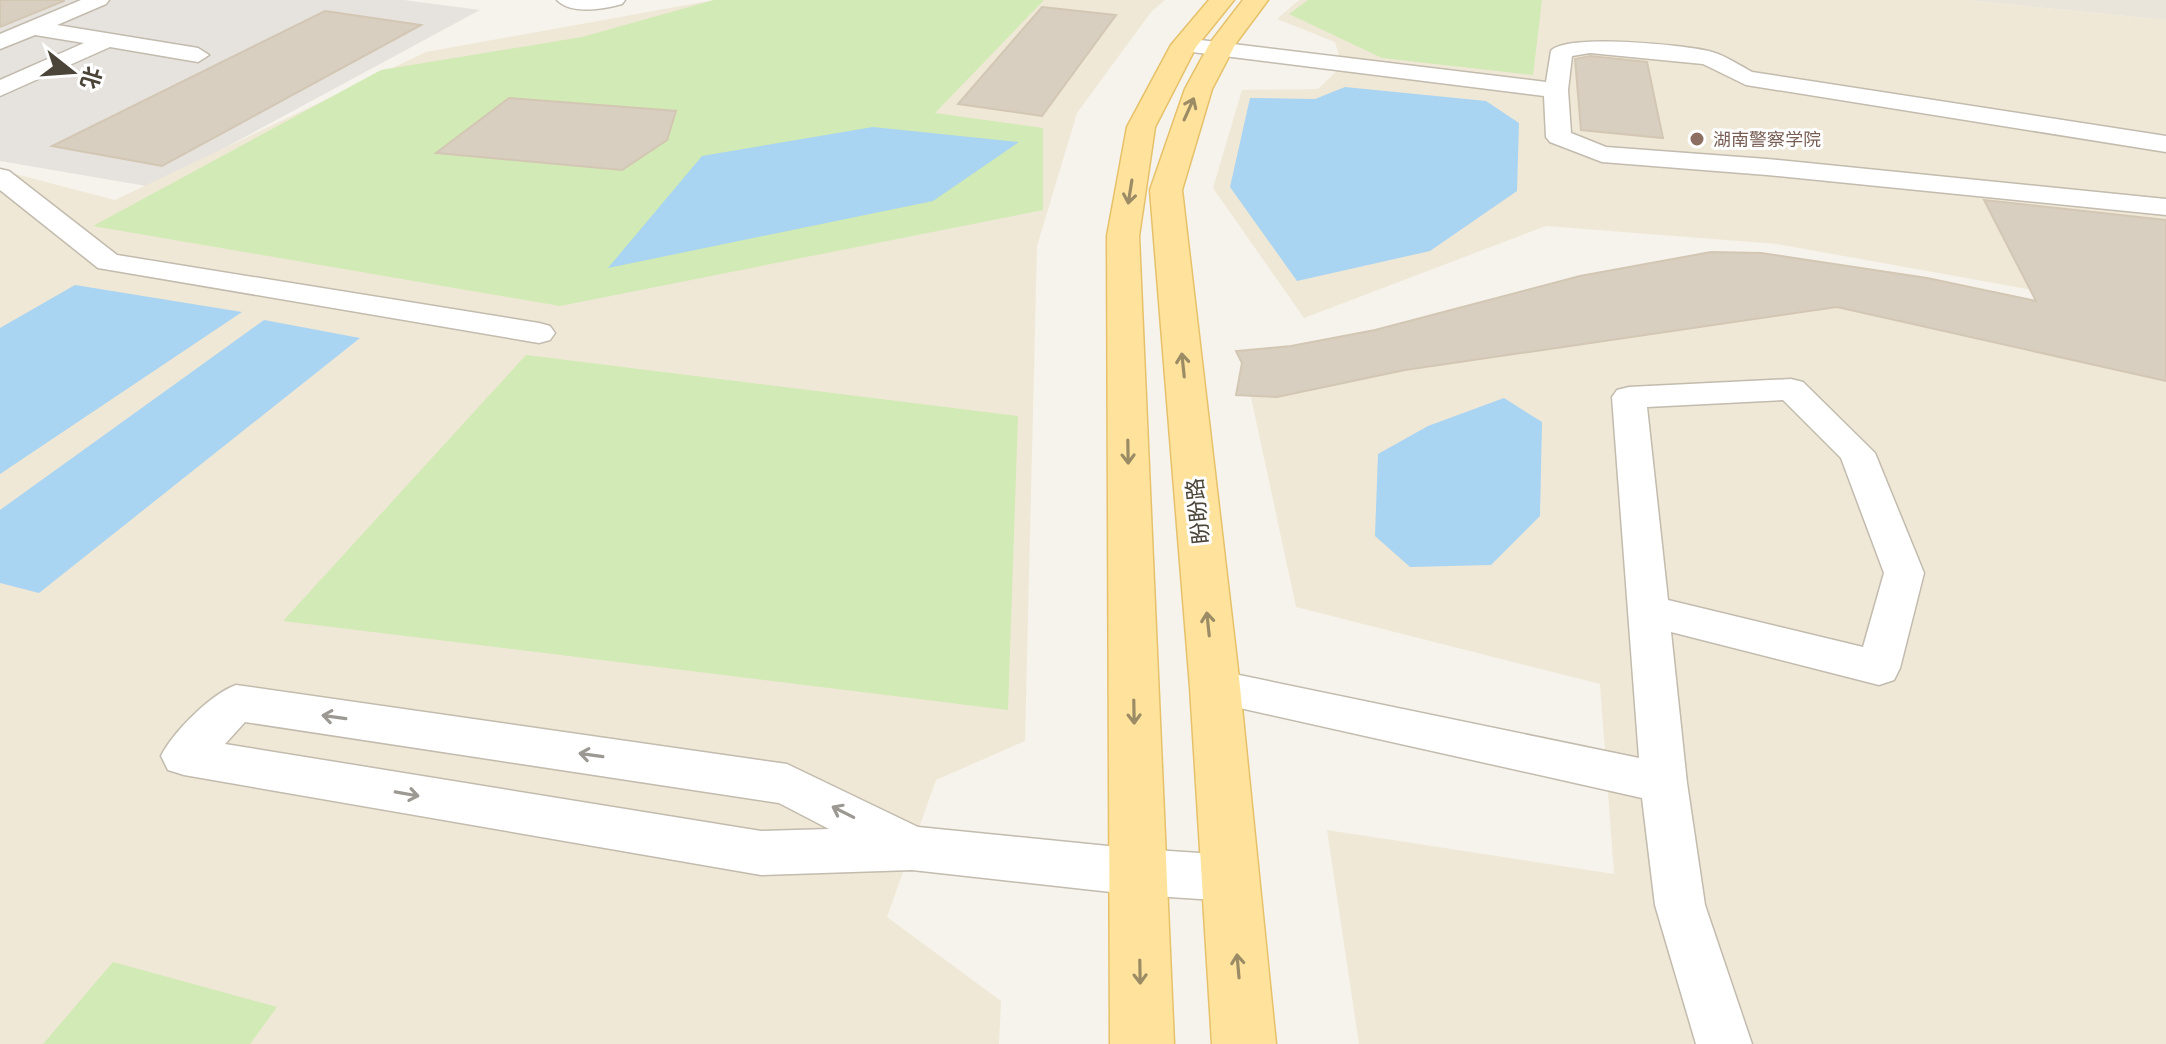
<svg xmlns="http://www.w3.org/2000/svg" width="2166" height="1044" font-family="'IBM Plex Sans','Noto Sans SC',sans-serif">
<rect width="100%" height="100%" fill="#f6f3ec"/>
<path fill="#eae5da" d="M1964 0H2166V20Z"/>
<path fill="#e6e2dd" d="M0 0H404L480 10 152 187 0 161Z"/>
<g fill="#efe8d6">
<path d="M714 0H1165L1151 12 1077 113 1037 246 1025 741 936 780 887 917 1001 1001 999 1044H0V170L115 200 426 52Z"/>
<path d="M1299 0H1964L2166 20V314L1777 244 1546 226 1304 318 1213 188 1242 90 1318 89 1342 66 1335 42 1277 19Z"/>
<path d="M1838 299 2166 373V1044H1359L1327 830 1614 874 1600 684 1296 607 1249 388Z"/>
</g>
<g fill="#d2eab5">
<path d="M714 0H1044L935 113 1043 128V210L560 306 93 226 381 70 582 37Z"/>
<path d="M1308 0H1542L1533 75 1382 58 1289 14Z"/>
<path d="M526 355 1018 416 1008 710 283 621Z"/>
<path d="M113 962 277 1007 250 1044H43Z"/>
</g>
<g fill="#a9d4f2">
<path d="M1345 87 1486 101 1519 123 1517 191 1430 251 1297 281 1230 187 1250 98 1315 99Z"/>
<path d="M873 127 1019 142 933 201 608 268 702 156Z"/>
<path d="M75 285 242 312 0 474V328Z"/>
<path d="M264 320 360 338 39 593 0 583V510Z"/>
<path d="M1504 398 1542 422 1540 516 1491 565 1410 567 1375 536 1378 454 1428 426Z"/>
</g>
<g fill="#d8cfc1" stroke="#d3c7b4" stroke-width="2">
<path d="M0 0H63L64 1 0 27Z"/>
<path d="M1042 7 1116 15 1042 116 958 104Z"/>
<path d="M325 11 421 25 162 166 52 146Z"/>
<path d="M1590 56 1647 62 1663 138 1581 130 1575 59Z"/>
<path d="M509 98 676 111 667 140 622 170 436 153Z"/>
<path d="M1984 200 2166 220V381L1837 307 1405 370 1277 397 1236 395 1242 363 1236 351 1291 346 1375 330 1580 276 1711 252 1761 253 1927 278 2036 301Z"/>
</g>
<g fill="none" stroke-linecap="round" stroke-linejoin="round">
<g stroke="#c2bbae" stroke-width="3">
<g id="minor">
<path d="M81 0H109L106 4 57 25 198 48 209 55 198 62 110 47 0 96V80L84 43 35 35 0 49V34Z"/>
<path d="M557 0H625L622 4C604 9 571 15 557 0Z"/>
<path d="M1184 38 1546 82 1551 51C1565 33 1688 45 1712 52 1726 56 1739 65 1752 72L2166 136V152L1746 85 1703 64 1590 53 1572 56 1568 90 1571 133 1606 147 1767 159 2166 199V215L1767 175 1602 162 1550 142 1546 137 1544 96 1176 50 1173 45Z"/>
<path d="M0 169 9 171 117 255 539 323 550 326 555 333 550 340 539 343 98 268 0 190Z"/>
<path d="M1791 379 1803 382 1875 453 1924 573 1900 668 1894 680 1879 685 1671 632 1687 783 1705 905 1752 1044H1696L1655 905 1642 798 1200 699 1193 687 1200 675 1215 670 1639 758 1612 397 1617 390 1629 387ZM1783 400 1841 458 1884 573 1863 647 1668 600 1647 407Z"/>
<path d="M236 685 787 764 918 827 1138 849 1231 855 1249 862 1256 878 1249 894 1231 901 1138 895 912 870 761 875 184 775 168 770 161 756C173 732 211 694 236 685ZM245 722 779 803 829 829 761 831 225 744Z"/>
</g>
</g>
<g stroke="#e6c16a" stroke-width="3">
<g id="major">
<path d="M1209 0H1234L1196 47 1155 127 1139 236 1174 1044H1110L1107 236 1127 127 1171 45Z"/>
<path d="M1243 0H1268L1236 43 1212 89 1182 190 1240 687 1276 1044H1212L1190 687 1150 190 1185 89 1210 43Z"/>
</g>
</g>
<use href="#minor" fill="#fff" fill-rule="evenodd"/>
<use href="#major" fill="#ffe39c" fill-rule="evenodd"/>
</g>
<defs><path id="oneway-shaft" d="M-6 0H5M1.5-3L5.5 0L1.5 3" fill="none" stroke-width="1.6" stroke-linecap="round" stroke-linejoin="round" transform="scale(2)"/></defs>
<g stroke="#9c8c66">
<use href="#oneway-shaft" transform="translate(1189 109) rotate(-66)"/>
<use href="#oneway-shaft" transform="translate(1130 192) rotate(99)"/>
<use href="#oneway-shaft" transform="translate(1183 365) rotate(-96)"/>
<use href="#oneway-shaft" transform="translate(1128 452) rotate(89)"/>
<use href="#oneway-shaft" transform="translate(1208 624) rotate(-96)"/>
<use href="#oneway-shaft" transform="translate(1134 712) rotate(89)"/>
<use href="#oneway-shaft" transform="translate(1238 966) rotate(-95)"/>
<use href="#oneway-shaft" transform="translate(1140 972) rotate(89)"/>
</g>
<g stroke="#9c9892">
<use href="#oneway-shaft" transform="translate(334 717) rotate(-172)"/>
<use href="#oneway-shaft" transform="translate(591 755) rotate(-172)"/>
<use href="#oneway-shaft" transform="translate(407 794) rotate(10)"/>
<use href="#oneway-shaft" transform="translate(843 812) rotate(-153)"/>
</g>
<circle fill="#8d6e63" stroke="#fff" stroke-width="3" cx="1697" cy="139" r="8"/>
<g text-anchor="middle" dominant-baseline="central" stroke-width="6" stroke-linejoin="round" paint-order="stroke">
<g font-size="18" fill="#785e54" stroke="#fff" text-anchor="start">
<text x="1713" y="139">湖南警察学院</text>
</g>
<g font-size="22" fill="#4b4439" stroke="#fff">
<text transform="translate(1197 511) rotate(-96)">盼盼路</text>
</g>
</g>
<g transform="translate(72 72) rotate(107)" stroke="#ffffff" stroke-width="6" paint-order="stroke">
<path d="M0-6L14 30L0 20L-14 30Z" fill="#4b4439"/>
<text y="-12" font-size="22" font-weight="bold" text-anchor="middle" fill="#4b4439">北</text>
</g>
</svg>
